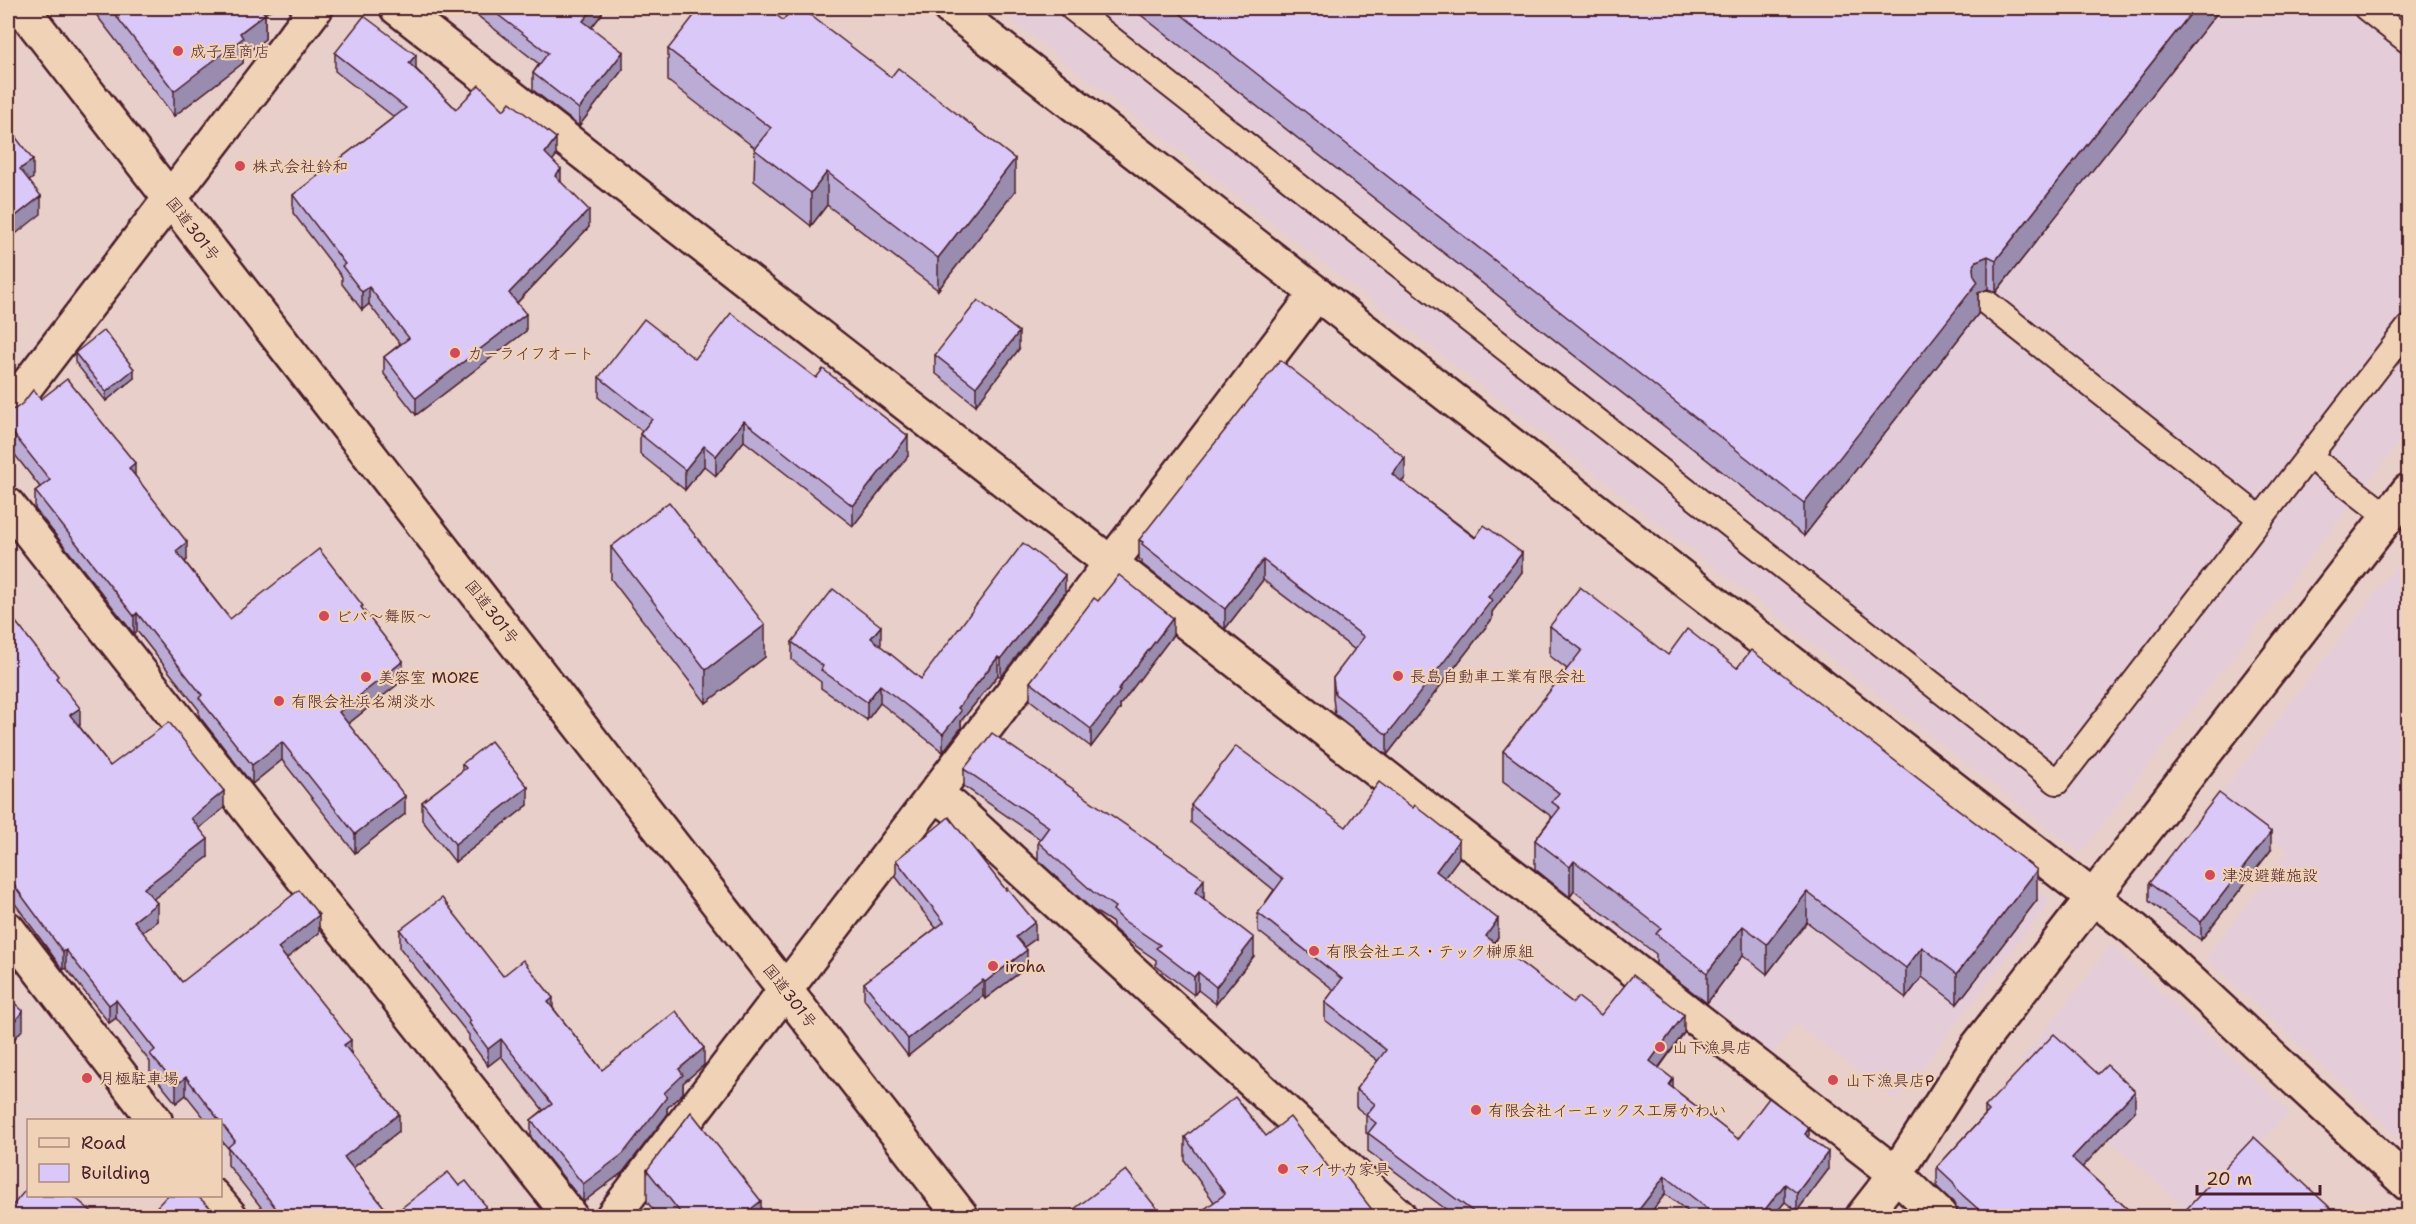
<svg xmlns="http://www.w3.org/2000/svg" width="2416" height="1224" font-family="'Shantell Sans','Klee One',sans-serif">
<rect width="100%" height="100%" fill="#e9cfca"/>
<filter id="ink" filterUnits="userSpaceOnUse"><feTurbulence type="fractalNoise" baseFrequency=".0167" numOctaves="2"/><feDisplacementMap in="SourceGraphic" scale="12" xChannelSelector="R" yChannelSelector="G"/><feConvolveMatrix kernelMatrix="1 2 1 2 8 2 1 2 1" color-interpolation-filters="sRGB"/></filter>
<g filter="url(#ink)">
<g fill="#e4cdd8">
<path d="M996 8H2408V431L2081 853Z"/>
<path d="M2408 551V1146L2206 958 2288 851 2218 797Z"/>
<path d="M1753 668 2051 900 1897 1101 1796 1024 1768 1060 1571 906Z"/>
<path d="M2111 945 2290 1112 2193 1216 2022 1060Z"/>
</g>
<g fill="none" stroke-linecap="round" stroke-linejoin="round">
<g stroke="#4a1f2b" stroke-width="28">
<g id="lane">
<path d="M1072 8 2057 782 2408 328"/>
<path d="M2366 8 2408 41"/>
<path d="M1987 303 2261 519"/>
<path d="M2309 456 2388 517"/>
</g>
</g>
<g stroke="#4a1f2b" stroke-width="38">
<g id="street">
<path d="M397 8 1896 1174 1940 1216"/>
<path d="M8 410 316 8"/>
<path d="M8 505 570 1216"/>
<path d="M936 795 953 807 1399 1216"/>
<path d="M8 929 155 1120"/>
<path d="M213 1196 230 1216"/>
<path d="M613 1216 1317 293"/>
</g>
</g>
<g stroke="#4a1f2b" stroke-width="38">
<g id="secondary">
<path d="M950 8 2135 930 2408 1184"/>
<path d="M1863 1216 1896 1174 1977 1047 2408 491"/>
</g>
</g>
<g stroke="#4a1f2b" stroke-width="38">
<path id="highway" d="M22 8 961 1216"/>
</g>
<use href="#lane" stroke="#f0d2b6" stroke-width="24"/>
<use href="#street" stroke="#f0d2b6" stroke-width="33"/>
<use href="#secondary" stroke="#f0d2b6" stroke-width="33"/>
<use href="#highway" stroke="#f0d2b6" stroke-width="33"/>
</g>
<g fill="#bbacd6" stroke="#4a1f2b" stroke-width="1.5">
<path d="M91 8H273L265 13V39L243 56V63L174 116Z"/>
<path d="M463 8H602V14L591 28 623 69 579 126 533 90V73L539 64 469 9 467 11Z"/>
<path d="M1132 8H2221L1996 292 1988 289 1978 293V314L1804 536Z"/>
<path d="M668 49 1015 191 938 290 827 205 811 226 754 181 755 148 668 81Z"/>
<path d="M335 53 416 69 456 109 504 110 556 156 552 160 561 182 589 227 517 303 526 331 416 415 384 374V357L400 344 369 304 362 310 342 284V277L293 213V195L394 117 335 71Z"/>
<path d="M1019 349 976 405 935 373V355Z"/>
<path d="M75 353 134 378 106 401 75 362Z"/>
<path d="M695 359 908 456 853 526 744 441 716 476 704 466 685 490 640 454V434L642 431 599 398V377Z"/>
<path d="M41 399 135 476 187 560 185 562 230 619 363 611 403 680 348 724 405 814 355 853 282 760 252 784 199 716V710L137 631 134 634 35 509V491L40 487 8 446V427L15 409Z"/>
<path d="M1405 478 1402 482 1522 572 1492 612V619L1387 755 1335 714 1333 698V678L1355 650 1263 580 1225 629 1142 564V561L1139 559V540Z"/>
<path d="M611 547 765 657 706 703 611 579Z"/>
<path d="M1065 593 1001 677 998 675 961 721V728L943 752 880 703 867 720 821 688V682L792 660V642L881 644 879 645 921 679Z"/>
<path d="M8 595V613L58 681 80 725 79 726 110 766 224 808 199 828 208 857 153 899 157 921 142 932 182 982 319 933 286 959 351 1053 399 1131 353 1168 391 1216H486H268L228 1165V1148L220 1139V1120H206L186 1095 176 1103 150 1071V1062L116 1018 109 1023 66 968 63 970 8 894Z"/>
<path d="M1098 601 1173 635 1120 705V709L1091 747 1030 700V682Z"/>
<path d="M1550 626 1668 655 2037 900 1957 1004 1922 977 1906 998 1807 922 1767 974 1743 955 1707 1003 1656 964V954L1574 891 1570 897 1535 869V840L1552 817 1503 781V751L1567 669 1550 656Z"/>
<path d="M462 764 528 805 455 862 422 820V802L462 771Z"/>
<path d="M964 769 1204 897 1203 898 1254 956 1216 1004 1198 990 1194 995 1156 966V960L1123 937 1113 928V923L1093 910 1038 860V842L1040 839 964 786Z"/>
<path d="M1191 805 1346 827 1459 858 1444 878 1498 937 1495 943 1573 1003 1601 1015 1684 1033 1659 1068 1673 1088 1738 1139 1809 1137 1828 1170 1797 1211 1785 1202 1773 1216H1694L1665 1194 1648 1216H1455L1368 1151V1134L1366 1133V1115L1356 1107V1089L1378 1061 1325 1020V1002L1334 990 1258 931V913L1274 890 1191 823Z"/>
<path d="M2271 850 2201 940 2149 901V883Z"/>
<path d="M896 860 1035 939 1024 947 1027 967 985 999 983 996 908 1056 864 999V983L936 928 896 877Z"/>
<path d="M400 930 503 976 553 1008 602 1070 704 1065 683 1083V1093L667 1108V1115L623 1172 583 1202 531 1137V1120L543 1110 501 1056 488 1066 469 1040V1035L400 948Z"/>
<path d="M1985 1107 2135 1111 2082 1167 2135 1216H1964L1958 1211 1953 1202 1937 1187V1167L1985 1115Z"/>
<path d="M1266 1136 1333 1173 1214 1202 1185 1161V1137Z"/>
<path d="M647 1170 761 1216H658L647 1202Z"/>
</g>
<g fill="#998cae" stroke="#4a1f2b" stroke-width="1.5">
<path d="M252 8H273L252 23Z"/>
<path d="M594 8H602V14L583 38V21Z"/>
<path d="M2195 8H2221L1996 292V260Z"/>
<path d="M265 14V39L243 56V63L174 116V91L240 33Z"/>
<path d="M623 52V69L579 126V109Z"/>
<path d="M416 55V73L409 63Z"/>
<path d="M556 138V156L545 171V153Z"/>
<path d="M1015 159V191L938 290V258Z"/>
<path d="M33 160V178L20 187V169Z"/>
<path d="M561 169V186L555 176Z"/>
<path d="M827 172V205L811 226V193Z"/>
<path d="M41 196V214L8 240V222Z"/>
<path d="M589 210V227L509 311V293Z"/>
<path d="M1988 256V289L1978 293V314L1804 536V503L1973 269 1976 261Z"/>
<path d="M369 287V304L362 310V292Z"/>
<path d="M526 314V331L416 415V398Z"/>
<path d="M1019 332V349L976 405V387Z"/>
<path d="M134 369V378L106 401V392Z"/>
<path d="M744 421V441L716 476V456Z"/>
<path d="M908 436V456L853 526V506Z"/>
<path d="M704 446V466L685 490V470Z"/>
<path d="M1405 458V478L1392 494V474Z"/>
<path d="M135 463V481L129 468Z"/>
<path d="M187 542V560L176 569V551Z"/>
<path d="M1522 553V572L1492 612V619L1387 755V735L1488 597Z"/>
<path d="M1263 560V580L1225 629V609Z"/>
<path d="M1065 575V593L1001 677V659Z"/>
<path d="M137 613V631L134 634V616Z"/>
<path d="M1173 618V635L1120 705V709L1091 747V729L1118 690Z"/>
<path d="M765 625V657L706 703V670Z"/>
<path d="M881 626V644L871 656V638Z"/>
<path d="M998 657V675L961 721V728L943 752V734L958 708Z"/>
<path d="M403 661V680L339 731V712Z"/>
<path d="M880 685V703L867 720V702Z"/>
<path d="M80 708V725L70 733V715Z"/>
<path d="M282 742V760L252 784V765Z"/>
<path d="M528 787V805L455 862V844Z"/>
<path d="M224 791V808L191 835V818Z"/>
<path d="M405 796V814L355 853V834Z"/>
<path d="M2271 832V850L2201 940V922Z"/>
<path d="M208 839V857L144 906V888Z"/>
<path d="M1459 840V858L1436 889V871Z"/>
<path d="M1574 861V891L1570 897V867Z"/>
<path d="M2037 870V900L1957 1004V974Z"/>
<path d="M1204 879V897L1195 910V892Z"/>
<path d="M1807 892V922L1767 974V944Z"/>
<path d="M157 903V921L134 939V921Z"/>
<path d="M319 915V933L278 965V948Z"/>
<path d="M1498 919V937L1486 954V936Z"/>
<path d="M1035 922V939L1016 953V937Z"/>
<path d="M1743 926V955L1707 1003V973Z"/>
<path d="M1254 938V956L1216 1004V987Z"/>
<path d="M1922 947V977L1906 998V968Z"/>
<path d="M66 950V968L63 970V952Z"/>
<path d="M1027 950V967L985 999V982Z"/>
<path d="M1198 972V990L1194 995V977Z"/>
<path d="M983 980V996L908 1056V1039Z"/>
<path d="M553 998V1015L548 1002Z"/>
<path d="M116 1000V1018L109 1023V1005Z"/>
<path d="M23 1011V1029L8 1046V1029Z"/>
<path d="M1684 1015V1033L1650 1079V1061Z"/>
<path d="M501 1039V1056L488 1066V1049Z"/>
<path d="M351 1040V1058L344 1045Z"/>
<path d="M704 1048V1065L683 1083V1093L667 1108V1115L623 1172 583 1202V1184L664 1093 679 1069Z"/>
<path d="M186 1077V1095L176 1103V1085Z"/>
<path d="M1673 1079V1097L1669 1085Z"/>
<path d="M2135 1091V1111L2072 1178V1158Z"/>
<path d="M399 1114V1131L344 1175V1157Z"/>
<path d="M1809 1128V1146L1805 1134Z"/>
<path d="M1828 1152V1170L1797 1211V1193Z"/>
<path d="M1665 1176V1194L1648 1216H1634Z"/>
<path d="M1785 1184V1202L1773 1216H1760Z"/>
<path d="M761 1201V1216H742Z"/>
<path d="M486 1206V1216H472Z"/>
</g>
<g fill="#dac8f9" stroke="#4a1f2b" stroke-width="1.5">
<path d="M110 8H260L265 14 240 33 243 38 174 91Z"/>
<path d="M489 8H594L583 21 623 52 579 109 533 73 548 53Z"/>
<path d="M700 8H766L783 20 793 8H801L891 77 898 68 1015 159 938 258 827 172 811 193 754 149 771 128 668 49Z"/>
<path d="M1173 8H2195L1996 260 1988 256 1976 261 1973 269 1974 276 1978 282 1804 503Z"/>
<path d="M364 16 416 55 409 63 456 109 479 85 504 110 510 102 556 138 545 153 561 169 555 176 589 210 509 293 526 314 416 398 384 357 409 338 369 287 362 292 342 266 345 264 293 195 406 108 335 53Z"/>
<path d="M8 127 33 160 20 169 41 196 8 222Z"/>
<path d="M978 300 1019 332 976 387 935 355Z"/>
<path d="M731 313 816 378 823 369 908 436 853 506 744 421 716 456 704 446 685 470 640 434 652 419 599 377 644 319 695 359Z"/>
<path d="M104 330 134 369 106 392 75 353Z"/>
<path d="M1280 360 1405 458 1392 474 1475 538 1484 525 1522 553 1488 597 1492 600 1387 735 1335 694 1333 678 1364 637 1263 560 1225 609 1142 544 1143 542 1139 540Z"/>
<path d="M67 379 135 463 129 468 187 542 176 551 230 619 319 549 363 606 361 607 403 661 339 712 405 796 355 834 282 742 252 765 199 698 202 695 137 613 134 616 35 491 50 480 8 427V410L15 409 23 403 33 390 41 399Z"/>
<path d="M669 502 765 625 706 670 611 547Z"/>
<path d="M1023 543 1065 575 1001 659 998 657 958 708 961 711 943 734 880 685 867 702 821 670 823 666 792 642 833 589 881 626 871 638 921 679Z"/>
<path d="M1119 575 1173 618 1118 690 1120 691 1091 729 1030 682 1094 598 1098 601Z"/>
<path d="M1580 587 1668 655 1687 629 1737 668 1751 650 2037 870 1957 974 1922 947 1906 968 1807 892 1767 944 1743 926 1707 973 1656 934 1661 928 1574 861 1570 867 1535 840 1560 808 1552 802 1559 793 1503 751 1582 650 1550 626Z"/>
<path d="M8 612 58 676 56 678 80 708 70 715 110 766 169 722 224 791 191 818 208 839 144 888 157 903 134 921 182 982 299 890 319 915 278 948 351 1040 344 1045 399 1114 344 1157 391 1216 448 1172 459 1186 466 1181 486 1206 472 1216H282L228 1147 235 1141 186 1077 176 1085 150 1054 155 1050 116 1000 109 1005 66 950 63 952 8 877Z"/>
<path d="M992 733 1204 879 1195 892 1254 938 1216 987 1198 972 1194 977 1156 948 1160 945 1123 920 1113 910 1115 907 1093 892 1038 842 1049 827 964 769Z"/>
<path d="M491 741 528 787 455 844 422 802 466 768 462 764Z"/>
<path d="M1236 746 1346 827 1379 782 1413 808 1415 805 1459 840 1436 871 1498 919 1486 936 1573 1003 1578 997 1601 1015 1633 975 1684 1015 1650 1061 1673 1079 1669 1085 1738 1139 1769 1098 1809 1128 1805 1134 1828 1152 1797 1193 1785 1184 1760 1216H1717L1665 1176 1634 1216H1479L1368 1133 1376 1123 1366 1115 1375 1104 1356 1089 1386 1050 1325 1002 1342 979 1258 913 1283 879 1191 805Z"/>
<path d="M2219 793 2271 832 2201 922 2149 883Z"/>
<path d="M949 817 1006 890 1007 888 1035 922 1016 937 1027 950 985 982 983 980 908 1039 864 983 944 922 896 860Z"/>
<path d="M442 898 503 976 523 960 553 998 548 1002 602 1070 676 1011 704 1048 679 1069 683 1075 664 1093 667 1097 623 1154 583 1184 531 1120 552 1104 501 1039 488 1049 469 1023 471 1021 400 930Z"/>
<path d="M8 997 23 1011 8 1029Z"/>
<path d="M2054 1034 2098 1074 2107 1065 2135 1091 2072 1158 2135 1216H1986L1958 1191 1953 1182 1937 1167 1989 1111 1985 1107Z"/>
<path d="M1235 1097 1266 1136 1290 1117 1333 1173 1338 1166 1377 1216H1195L1225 1194 1185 1137Z"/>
<path d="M691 1112 761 1201 742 1216H683L647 1170Z"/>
<path d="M2254 1137 2339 1216H2180Z"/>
<path d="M1126 1170 1163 1216H1065Z"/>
<path d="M28 1187V1196H73L97 1216H9L8 1215V1211Z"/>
<path d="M167 1196H197L220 1216H148Z"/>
</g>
</g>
<g fill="#d1495b" stroke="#f0d2b6" stroke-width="2">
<circle cx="178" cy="51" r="6"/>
<circle cx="240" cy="166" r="6"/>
<circle cx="455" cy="353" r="6"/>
<circle cx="324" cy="616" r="6"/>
<circle cx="1398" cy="676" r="6"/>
<circle cx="366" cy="677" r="6"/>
<circle cx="279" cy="701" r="6"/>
<circle cx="2210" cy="875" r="6"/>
<circle cx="1314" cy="951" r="6"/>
<circle cx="993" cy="966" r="6"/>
<circle cx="1660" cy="1047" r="6"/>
<circle cx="87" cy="1078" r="6"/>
<circle cx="1833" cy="1080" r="6"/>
<circle cx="1476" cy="1110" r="6"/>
<circle cx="1283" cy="1169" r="6"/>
</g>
<g text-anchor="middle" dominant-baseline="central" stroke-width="4.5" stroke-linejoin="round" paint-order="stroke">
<g font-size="16" fill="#4a1f2b" stroke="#f0d2b6" text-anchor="start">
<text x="190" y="51">成子屋商店</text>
<text x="252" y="166">株式会社鈴和</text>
<text x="467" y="353">カーライフオート</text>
<text x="336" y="616">ビバ～舞阪～</text>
<text x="1410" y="676">長島自動車工業有限会社</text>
<text x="378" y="677">美容室 MORE</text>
<text x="291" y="701">有限会社浜名湖淡水</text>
<text x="2222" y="875">津波避難施設</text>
<text x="1326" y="951">有限会社エス・テック榊原組</text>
<text x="1005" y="966">iroha</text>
<text x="1672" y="1047">山下漁具店</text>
<text x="99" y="1078">月極駐車場</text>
<text x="1845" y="1080">山下漁具店P</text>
<text x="1488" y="1110">有限会社イーエックス工房かわい</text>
<text x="1295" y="1169">マイサカ家具</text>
</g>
<g font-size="16" fill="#4a1f2b" stroke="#f0d2b6">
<text transform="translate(193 229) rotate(52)">国道301号</text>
<text transform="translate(492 612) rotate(52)">国道301号</text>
<text transform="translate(790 996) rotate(52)">国道301号</text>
</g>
</g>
<rect width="2416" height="1224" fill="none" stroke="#f0d2b6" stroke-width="30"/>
<rect x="15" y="15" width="2386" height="1194" fill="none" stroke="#4a1f2b" stroke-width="2" filter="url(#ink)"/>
<rect x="27" y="1119" width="195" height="78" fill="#f0d2b6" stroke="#ae8a7e" stroke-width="1.5"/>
<rect x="39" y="1138" width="30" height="9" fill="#f0d2b6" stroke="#ae8a7e" stroke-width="1.5"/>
<text x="81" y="1149" font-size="18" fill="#4a1f2b">Road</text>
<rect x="39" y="1164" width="30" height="18" fill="#dac8f9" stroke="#ae8a7e" stroke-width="1.5"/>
<text x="81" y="1179" font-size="18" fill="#4a1f2b">Building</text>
<path d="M2197 1185v9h123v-9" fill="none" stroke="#4a1f2b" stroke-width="3"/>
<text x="2206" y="1185" font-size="18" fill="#4a1f2b" stroke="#f0d2b6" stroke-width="4.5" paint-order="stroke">20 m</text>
</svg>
